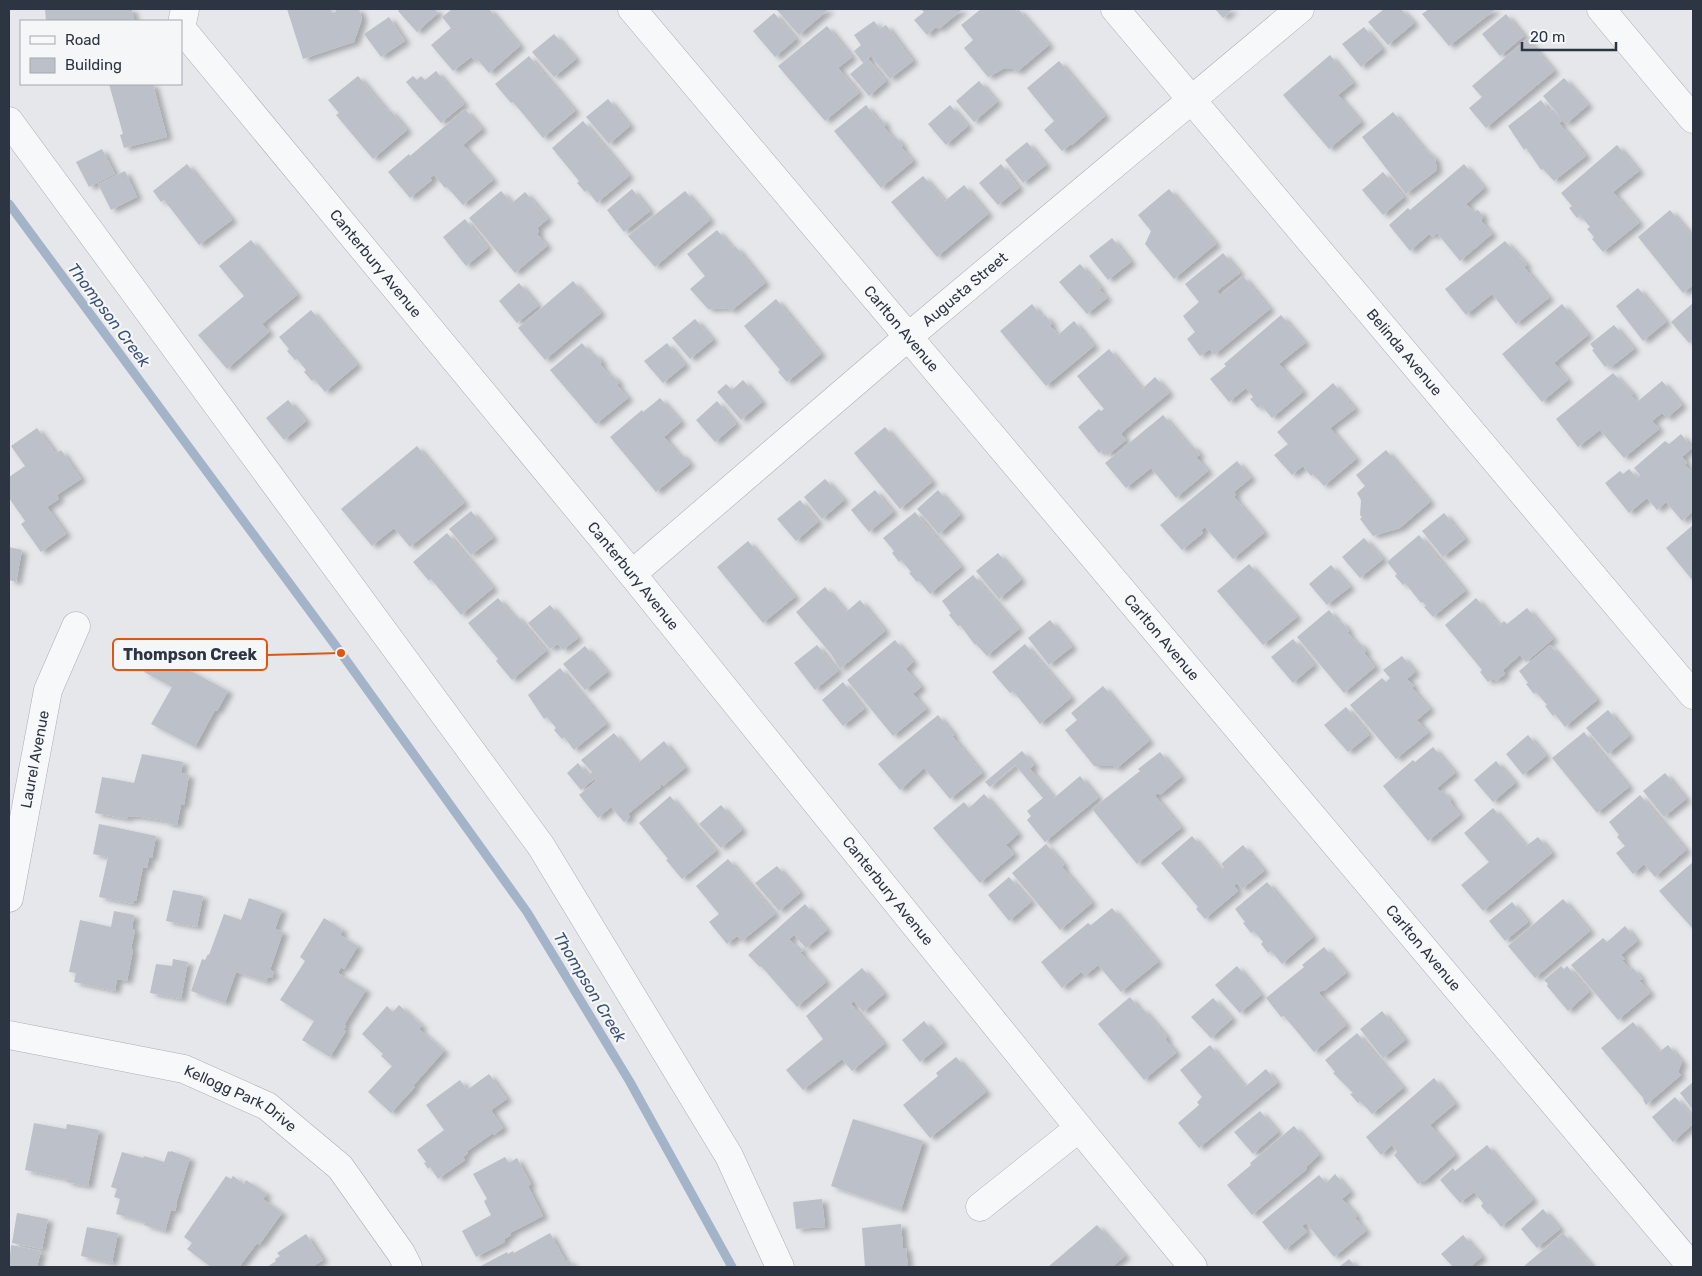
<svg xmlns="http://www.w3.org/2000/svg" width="1702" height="1276" font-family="Rubik,sans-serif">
<defs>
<filter id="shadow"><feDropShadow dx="5.5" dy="3" stdDeviation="2.5" flood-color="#0004"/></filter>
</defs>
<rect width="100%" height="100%" fill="#e5e7eb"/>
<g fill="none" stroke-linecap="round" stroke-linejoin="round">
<path stroke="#a3b3c8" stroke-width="9" d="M9 204 341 653 527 912 630 1082 732 1267"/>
</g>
<g fill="#bcc0c8" filter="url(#shadow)">
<path d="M45 9H132L134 21H46Z"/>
<path d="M287 9H331L332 13 336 12 335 9H359L362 19 354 42 303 59Z"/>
<path d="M401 9H435L438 13 417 32 398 11Z"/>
<path d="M452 9H489L520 46 489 73 477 59 475 61 471 57 453 71 431 45 451 28 442 17Z"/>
<path d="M776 9H829L799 35Z"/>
<path d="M921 9H963L939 29 936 27 927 35 914 20 924 12Z"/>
<path d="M981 9H1015L1017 11 1018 9 1049 45 1017 72 1013 69H1003L988 77 964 48 973 40 961 25Z"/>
<path d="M1215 9H1233L1223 18Z"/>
<path d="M1384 9H1401L1414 23 1388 45 1368 22Z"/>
<path d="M1429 9H1496L1449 46 1422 14Z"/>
<path d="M774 13 796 39 775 57 753 31Z"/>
<path d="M1506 14 1524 36 1500 56 1482 34Z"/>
<path d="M389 17 405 41 381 57 364 34Z"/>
<path d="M874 21 880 29 886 25 913 61 890 79 871 56 863 63 854 51 861 45 854 35Z"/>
<path d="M827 26 852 57 838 68 859 93 825 121 778 66Z"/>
<path d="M1364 27 1382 49 1361 67 1342 44Z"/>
<path d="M554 34 576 59 554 77 532 52Z"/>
<path d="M1527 39 1554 71 1486 128 1469 108 1482 97 1472 86Z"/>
<path d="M1330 55 1353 83 1338 95 1361 122 1329 149 1283 95Z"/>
<path d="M529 56 575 111 543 138 513 102 511 103 495 84Z"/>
<path d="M868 59 886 81 869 96 850 74Z"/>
<path d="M1059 61 1105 116 1072 145 1071 144 1062 151 1044 130 1054 121 1027 88Z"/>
<path d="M436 71 464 104 441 123 406 82 413 76 417 80 421 76 425 80Z"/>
<path d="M358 76 388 112 390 110 407 130 373 159 336 115 339 113 328 100Z"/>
<path d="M1564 78 1588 105 1566 124 1543 96Z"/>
<path d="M979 81 997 102 974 122 956 101Z"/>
<path d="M109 84H153L167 137 124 148 120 135 123 134Z"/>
<path d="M608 99 630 126 609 144 586 117Z"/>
<path d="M1541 100 1550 112 1553 109 1562 121 1559 123 1586 156 1554 181 1543 169 1541 170 1526 148 1524 150 1508 126Z"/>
<path d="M866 105 878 120 880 118 886 125 884 127 893 138 895 136 903 146 901 147 913 161 881 188 834 131Z"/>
<path d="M950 105 968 126 946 145 928 124Z"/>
<path d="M465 109 482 129 463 145 493 180 463 205 447 187 445 188 434 175 430 178 432 180 410 198 388 172 409 154 410 156Z"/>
<path d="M1393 112 1423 148 1435 158 1437 170 1406 194 1362 137Z"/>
<path d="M583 121 629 176 597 203 587 190 585 192 577 183 579 181 552 148Z"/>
<path d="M1027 142 1046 165 1023 183 1005 160Z"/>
<path d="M1617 145 1639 171 1613 192 1639 223 1603 252 1592 239 1594 237 1587 229 1590 227 1580 215 1577 218 1569 208 1572 206 1561 193Z"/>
<path d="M102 149 115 174 89 187 76 162Z"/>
<path d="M187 164 232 220 199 245 164 200 161 202 153 191Z"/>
<path d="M1001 164 1019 188 998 205 979 183Z"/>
<path d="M1464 164 1484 188 1466 204 1473 212 1478 210 1483 216 1481 221 1492 234 1460 261 1437 233 1432 237 1429 234 1410 251 1389 225 1408 208 1410 210Z"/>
<path d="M125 171 137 197 111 210 98 184Z"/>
<path d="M1383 172 1404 197 1383 215 1362 190Z"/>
<path d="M923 176 945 201 964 185 988 214 937 257 891 202Z"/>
<path d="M632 189 650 211 624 232 607 210Z"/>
<path d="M1169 189 1216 244 1174 279 1145 244 1151 231 1138 215Z"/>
<path d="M501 191 512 203 525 192 548 219 537 228 539 231 537 234 547 246 515 273 469 218Z"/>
<path d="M685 191 710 220 655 267 628 236Z"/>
<path d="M1670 210 1693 237V285L1683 293 1638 237Z"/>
<path d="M465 219 488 248 466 266 443 237Z"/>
<path d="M717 230 733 249 735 246 765 283 731 311 728 308 708 309 690 289 705 276 687 254Z"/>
<path d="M1112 238 1131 262 1108 280 1089 256Z"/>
<path d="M251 240 297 295 262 324 269 332 227 369 198 335 244 296 219 266Z"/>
<path d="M1505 241 1527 265 1524 267 1549 298 1516 324 1492 294 1466 315 1445 289Z"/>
<path d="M1223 253 1240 273 1217 291 1220 295 1243 276 1270 309 1214 355 1210 349 1200 356 1187 339 1195 332 1183 316 1199 302 1185 284Z"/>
<path d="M1080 264 1101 288 1099 289 1107 298 1087 314 1059 282Z"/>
<path d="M573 281 601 313 545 360 518 328Z"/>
<path d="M519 283 538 306 517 323 499 301Z"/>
<path d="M1638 288 1666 322 1643 341 1616 306Z"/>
<path d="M776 299 821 354 787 382 778 372 780 370 744 326Z"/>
<path d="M1693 303V339L1689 343 1671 322Z"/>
<path d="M1032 304 1042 317 1045 315 1052 324 1050 326 1058 335 1074 321 1094 346 1046 386 1000 331Z"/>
<path d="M1562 304 1588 335 1554 363 1568 380 1542 402 1502 354Z"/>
<path d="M311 310 357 365 325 392 314 379 312 381 304 372 306 370 297 359 295 360 287 351 289 349 279 337Z"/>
<path d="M1281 315 1305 343 1279 364 1303 392 1272 418 1261 405 1258 408 1250 399 1253 397 1246 388 1229 402 1210 379 1226 366 1224 364Z"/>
<path d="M695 319 713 340 690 359 672 338Z"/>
<path d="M1614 325 1634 349 1610 368 1608 364 1605 367 1592 350 1594 349 1590 344Z"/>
<path d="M582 343 592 355 594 353 602 362 600 364 610 376 611 374 619 383 617 385 628 398 596 424 550 370Z"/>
<path d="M667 343 685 365 663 383 644 361Z"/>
<path d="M1109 349 1142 389 1155 377 1169 393 1127 428 1121 434 1126 440 1108 455 1103 450 1099 453 1078 427 1099 409 1101 411 1104 409 1077 376Z"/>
<path d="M1613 373 1633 394 1631 395 1637 402 1662 381 1682 405 1667 418 1662 413 1652 421 1659 429 1624 458 1600 430 1578 447 1556 419Z"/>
<path d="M743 380 762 402 741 420 717 392 726 384 732 390Z"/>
<path d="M1333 383 1355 409 1330 428 1356 459 1324 486 1313 474 1311 476 1303 466 1292 475 1274 455 1288 444 1277 432Z"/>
<path d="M660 398 681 422 664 437 679 455 681 453 690 464 656 492 610 437 642 410 643 412Z"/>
<path d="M288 400 306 421 284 440 266 418Z"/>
<path d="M717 401 736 424 715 442 696 420Z"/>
<path d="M1163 415 1190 447 1192 445 1200 455 1196 457 1208 471 1176 498 1151 468 1126 488 1105 463Z"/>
<path d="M885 427 932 482 900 509 854 453Z"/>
<path d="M37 428 56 454 61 450 81 479 57 495 59 499 47 507 66 534 41 552 21 524 25 521 9 498V477L25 466 11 446Z"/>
<path d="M1681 434 1692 448 1682 457 1687 463 1685 465 1693 474V511L1682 521 1666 502 1657 510 1647 498 1629 513 1605 483 1620 471 1623 474 1629 469 1637 478 1640 475 1634 468 1665 441 1669 444Z"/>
<path d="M417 446 464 503 410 547 394 528 372 546 341 509Z"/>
<path d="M1386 450 1430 502 1400 528 1373 536 1360 519 1362 517 1360 515 1361 500 1357 493 1365 486 1356 475Z"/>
<path d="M1237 461 1251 478 1234 492 1236 495 1234 497 1264 533 1233 559 1205 527 1201 530 1203 533 1182 550 1160 525Z"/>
<path d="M825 479 844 500 822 519 804 497Z"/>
<path d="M875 490 893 512 869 532 851 510Z"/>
<path d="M938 490 960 515 939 534 917 509Z"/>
<path d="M800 500 818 522 796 541 777 519Z"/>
<path d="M471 511 493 538 471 555 449 529Z"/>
<path d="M915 512 961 567 930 594 919 581 917 582 909 573 911 572 901 560 899 562 892 553 894 551 883 538Z"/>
<path d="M1444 513 1465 539 1443 557 1422 531Z"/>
<path d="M1693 525V581L1666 548Z"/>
<path d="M447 533 493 588 461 615 431 579 429 581 413 562Z"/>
<path d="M1419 535 1465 591 1433 617 1424 607 1426 606 1423 602 1421 603 1405 583 1403 585 1395 576 1397 574 1387 562Z"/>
<path d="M1364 538 1383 559 1360 578 1342 557Z"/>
<path d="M748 541 795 597 763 623 717 567Z"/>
<path d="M9 547 22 550 16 582 9 580Z"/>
<path d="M998 553 1021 580 999 599 976 571Z"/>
<path d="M1249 564 1297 617 1263 645 1217 591Z"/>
<path d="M1331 565 1350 587 1327 605 1309 584Z"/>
<path d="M973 575 1019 629 987 656 976 644 975 645 960 625 958 626 949 615 951 613 942 601Z"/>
<path d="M825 587 846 612 860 600 885 631 840 669 831 654 796 612Z"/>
<path d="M498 598 514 617 516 615 546 651 512 680 496 661 498 659 468 623Z"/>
<path d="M1476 598 1499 625 1504 621 1507 624 1527 608 1553 639 1526 662 1520 655 1503 670 1505 674 1496 681 1494 678 1488 682 1480 672 1482 670 1445 625Z"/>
<path d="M550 605 578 638 563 650 558 644 550 649 528 623Z"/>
<path d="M1329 610 1339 623 1341 621 1349 631 1347 632 1357 644 1359 642 1366 651 1364 653 1375 667 1344 693 1297 637Z"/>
<path d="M1050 620 1072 647 1049 665 1028 638Z"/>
<path d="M1293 639 1314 665 1293 683 1271 657Z"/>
<path d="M895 640 913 662 906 669 921 687 913 694 926 709 893 736 847 680Z"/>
<path d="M160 643 188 658 183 667 228 691 217 711 215 710 195 747 151 724 172 687 144 672Z"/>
<path d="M1025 644 1071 698 1040 724 1013 691 1010 693 992 672Z"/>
<path d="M817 645 838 671 815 690 794 663Z"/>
<path d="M1550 645 1597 700 1565 727 1555 714 1553 716 1545 706 1547 705 1536 692 1534 694 1526 684 1528 683 1519 671Z"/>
<path d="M585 646 607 672 585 690 563 664Z"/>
<path d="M1402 656 1415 672 1407 679 1414 686 1412 688 1430 709 1417 720 1428 733 1396 759 1350 705 1382 678 1386 682 1390 678 1383 670Z"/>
<path d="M560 668 606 724 574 750 564 737 562 739 554 730 556 728 547 717 544 719 528 695Z"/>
<path d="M843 682 864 709 843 726 822 700Z"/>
<path d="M1103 686 1149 741 1116 769 1113 766H1094L1065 730 1077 720 1071 713Z"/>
<path d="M1346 707 1369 735 1348 752 1324 725Z"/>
<path d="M1608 710 1629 736 1608 754 1586 728Z"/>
<path d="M938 715 954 735 952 736 982 773 950 799 924 768 900 790 878 764Z"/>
<path d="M1584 732 1629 787 1597 813 1552 758Z"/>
<path d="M614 733 638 763 664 741 685 768 663 786 662 784 659 786 661 787 628 814 630 817 624 822 611 807 598 818 579 795 596 781 595 778 581 790 567 773 578 763 588 776 592 772 581 760Z"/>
<path d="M1528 735 1546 756 1523 775 1506 754Z"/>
<path d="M1433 747 1455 773 1437 788 1440 792 1442 790 1451 800 1450 802 1460 815 1428 841 1383 786 1413 760 1415 762Z"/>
<path d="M1022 751 1034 765 1030 769 1054 798 1080 776 1098 798 1045 842 1027 820 1031 816 1027 811 1043 798 1015 765 990 787 985 782Z"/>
<path d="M1160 752 1181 777 1160 795 1158 793 1155 796 1181 828 1137 864 1092 809 1140 771 1138 769Z"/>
<path d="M142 754 183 762 181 773 189 775 184 805H181L177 825 165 823 166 821 135 816V817L128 816V819L95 813 102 777 134 783Z"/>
<path d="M1496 761 1515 783 1493 802 1474 780Z"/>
<path d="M1665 773 1686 799 1664 817 1643 791Z"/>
<path d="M984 794 1018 834 1006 845 1014 854 980 883 933 828 964 802 969 808Z"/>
<path d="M1640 795 1686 850 1655 877 1644 864 1633 874 1616 853 1625 846 1617 837 1619 835 1609 822Z"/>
<path d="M670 796 716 851 682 879 666 860 668 859 639 823Z"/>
<path d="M721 805 742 830 721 848 699 824Z"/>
<path d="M1493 808 1526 846 1538 837 1552 853 1483 911 1461 885 1489 862 1464 833Z"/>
<path d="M99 824 156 836 152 858H149L147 868 143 867 136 901 134 900 133 904 99 897 108 857 93 854Z"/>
<path d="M1192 836 1221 870 1224 867 1221 864 1243 845 1264 871 1242 889 1237 883 1234 886 1238 891 1205 919 1196 909 1198 907 1161 863Z"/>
<path d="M1046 844 1064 865 1062 867 1092 903 1060 930 1012 873Z"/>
<path d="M728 859 775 914 742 941 737 936 727 944 709 922 719 914 696 886Z"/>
<path d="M1693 862V929L1659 891Z"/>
<path d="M777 866 800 893 779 911 755 883Z"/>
<path d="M1009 877 1031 902 1009 921 988 895Z"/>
<path d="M1267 882 1313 937 1282 964 1271 951 1268 953 1261 944 1263 942 1254 931 1251 933 1243 923 1245 922 1235 909Z"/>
<path d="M173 890 203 896 197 927 166 921Z"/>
<path d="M249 898 282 910 275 929 283 932 270 970 274 972 272 978 268 977 266 982 236 972 225 1003 191 991 202 959 205 960 208 954 209 955 224 914 241 920Z"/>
<path d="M1563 899 1590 931 1535 978 1508 946Z"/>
<path d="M1512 902 1528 922 1505 941 1489 921Z"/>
<path d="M805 904 827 930 806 948 794 935 789 939 796 947 798 945 803 951 800 952 826 982 797 1007 761 966 760 967 748 955Z"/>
<path d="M1112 908 1158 962 1121 992 1098 965 1085 976 1081 972 1062 988 1041 962 1088 923 1091 925Z"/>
<path d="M114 911 134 915 132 929 135 930 131 949 133 950 127 981 117 979 115 991 74 982 76 973 69 972 80 920 111 927Z"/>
<path d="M324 918 343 930 340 935 358 946 344 969 341 967 338 973 366 990 344 1025 346 1026 343 1030 346 1031 330 1057 302 1040 314 1021 280 1000 305 961 300 957Z"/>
<path d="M1625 926 1637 941 1621 955 1625 959 1622 960 1630 970 1633 968 1642 979 1639 980 1650 993 1618 1020 1571 965 1603 938 1607 942Z"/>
<path d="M1324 947 1346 973 1324 991 1322 990 1319 993 1346 1025 1314 1052 1284 1016 1281 1017 1266 998 1304 967 1302 965Z"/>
<path d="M173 959 188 962 181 999 150 993 156 964 172 966Z"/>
<path d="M1237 966 1261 995 1240 1013 1215 985Z"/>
<path d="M1561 966 1564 969 1567 966 1589 992 1568 1011 1547 986 1548 984 1544 980Z"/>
<path d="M862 968 884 994 863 1012 854 1001 851 1004 884 1044 852 1071 842 1059 803 1090 786 1070 823 1039 806 1016Z"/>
<path d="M1130 997 1140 1010 1142 1008 1167 1037 1165 1039 1176 1053 1144 1080 1098 1024Z"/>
<path d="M1213 998 1232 1019 1211 1038 1191 1017Z"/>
<path d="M399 1005 422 1026 419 1029 444 1051 413 1086 415 1087 391 1113 368 1092 392 1066 381 1056 383 1054 362 1034 387 1006 393 1012Z"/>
<path d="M1382 1011 1405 1040 1383 1058 1360 1029Z"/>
<path d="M924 1021 943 1043 920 1062 902 1040Z"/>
<path d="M1633 1022 1659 1052 1668 1045 1682 1062 1678 1072 1681 1075 1646 1105 1643 1100 1644 1099 1601 1048Z"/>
<path d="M1357 1033 1403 1088 1372 1114 1360 1101 1358 1103 1350 1094 1353 1093 1333 1073 1335 1072 1325 1060Z"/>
<path d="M1210 1045 1245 1087 1266 1069 1277 1083 1199 1148 1178 1123 1199 1105 1197 1102 1202 1097 1180 1070Z"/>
<path d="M956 1057 986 1092 930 1138 903 1105 938 1076 936 1073Z"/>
<path d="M489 1074 507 1099 491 1110 503 1128 494 1135 493 1133 466 1152 468 1153 463 1157 465 1160 438 1179 430 1167 428 1169 424 1163 426 1162 417 1150 444 1130 426 1105 460 1080 467 1090Z"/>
<path d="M1434 1078 1455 1104 1430 1125 1455 1155 1424 1182 1422 1180 1418 1184 1394 1155 1397 1152 1392 1145 1381 1155 1366 1137Z"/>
<path d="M1693 1082V1110L1680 1093Z"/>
<path d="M1675 1097 1693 1117V1124L1673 1142 1652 1117Z"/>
<path d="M1260 1111 1278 1132 1253 1154 1234 1132Z"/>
<path d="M853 1119 923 1141 901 1210 831 1186Z"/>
<path d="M34 1123 66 1129 67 1124 99 1130 88 1186 66 1182 67 1179 25 1170Z"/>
<path d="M1294 1126 1319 1155 1306 1167 1307 1169 1252 1215 1227 1185 1251 1165 1250 1163Z"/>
<path d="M1487 1145 1533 1200 1501 1227 1490 1213 1488 1214 1481 1206 1483 1203 1474 1192 1460 1203 1440 1180 1453 1168 1455 1171Z"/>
<path d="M168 1151 170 1152 171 1151 190 1158 176 1204H177L175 1211 171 1210 165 1231 144 1225 145 1222 116 1214 120 1199 114 1197 117 1189 111 1187 122 1152 143 1158 144 1156 164 1162Z"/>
<path d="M505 1157 509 1163 517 1158 531 1184 528 1186 543 1216 510 1233 511 1235 504 1239 505 1242 476 1257 462 1231 491 1215 484 1201 487 1199 473 1174Z"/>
<path d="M1335 1174 1350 1192 1342 1199 1357 1216 1355 1218 1366 1231 1334 1257 1306 1223 1302 1226 1307 1232 1285 1250 1262 1222 1319 1175 1326 1183Z"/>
<path d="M226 1176 231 1179 233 1176 244 1184 246 1180 267 1194 263 1199 282 1213 259 1245 257 1243 239 1267H211L187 1249 192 1243 184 1237Z"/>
<path d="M822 1199 825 1227 796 1229 793 1202Z"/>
<path d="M1543 1209 1560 1229 1537 1248 1521 1229Z"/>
<path d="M17 1213 48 1219 42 1249 12 1243Z"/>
<path d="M901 1224 903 1248H906L908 1267H865L862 1228Z"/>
<path d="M1097 1225 1125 1256 1112 1267H1048Z"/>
<path d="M87 1227 118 1233 112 1263 81 1256Z"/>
<path d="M550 1233 566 1262 569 1260 574 1267H479L507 1252 508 1254 513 1251 514 1253Z"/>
<path d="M1563 1233 1591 1265 1588 1267H1523Z"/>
<path d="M306 1234 323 1260 312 1267H267L276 1261 275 1259 280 1256 277 1253Z"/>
<path d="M1463 1235 1482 1257 1470 1267H1453L1441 1254Z"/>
<path d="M11 1245 41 1251 37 1267H9Z"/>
<path d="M1349 1259 1356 1267H1339Z"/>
</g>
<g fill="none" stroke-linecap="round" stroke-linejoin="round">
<g stroke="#aaaeb5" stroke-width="29">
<g id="minor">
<path id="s1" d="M185 9 181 28 632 574 1079 1128 1193 1267"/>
<path id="s2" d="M632 9 1692 1267"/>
<path id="s3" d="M1115 9 1693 695"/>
<path d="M1601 9 1693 119"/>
<path d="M9 121 541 846 729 1156 780 1267"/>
<path id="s4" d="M632 574 908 337 1300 9"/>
<path id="s5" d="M9 898 48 690 76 626"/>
<path id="s6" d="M9 1035 184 1069 267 1106 340 1167 401 1253 408 1267"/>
<path d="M980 1207 1079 1128"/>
</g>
</g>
<use href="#minor" stroke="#f7f8fa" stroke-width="28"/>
</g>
<g text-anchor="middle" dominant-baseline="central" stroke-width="4.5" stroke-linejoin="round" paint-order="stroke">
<g font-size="15" fill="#2d3442" stroke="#f4f6f8">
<text stroke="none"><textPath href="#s1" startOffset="325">Canterbury Avenue</textPath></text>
<text stroke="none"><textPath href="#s4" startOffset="438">Augusta Street</textPath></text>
<text stroke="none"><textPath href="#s2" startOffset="418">Carlton Avenue</textPath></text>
<text stroke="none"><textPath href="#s3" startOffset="449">Belinda Avenue</textPath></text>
<text stroke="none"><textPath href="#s1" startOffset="730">Canterbury Avenue</textPath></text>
<text stroke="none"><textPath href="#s2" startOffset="822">Carlton Avenue</textPath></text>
<text stroke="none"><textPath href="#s5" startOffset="141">Laurel Avenue</textPath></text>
<text stroke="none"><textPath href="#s1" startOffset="1135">Canterbury Avenue</textPath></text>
<text stroke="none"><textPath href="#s2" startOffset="1228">Carlton Avenue</textPath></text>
<text stroke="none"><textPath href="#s6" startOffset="242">Kellogg Park Drive</textPath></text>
</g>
<g font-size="16" font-style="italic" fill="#3b5173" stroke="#f4f6f8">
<text transform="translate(109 315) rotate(53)">Thompson Creek</text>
<text transform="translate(590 987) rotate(59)">Thompson Creek</text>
</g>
</g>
<path fill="none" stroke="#df570f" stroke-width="2" d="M341 653L267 655"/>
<circle fill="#df570f" stroke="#f4f6f8" stroke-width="2" cx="341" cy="653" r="5"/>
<rect fill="#f4f6f8" stroke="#df570f" stroke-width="2" x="113" y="639" width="154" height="31" rx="5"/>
<g font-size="16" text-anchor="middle" font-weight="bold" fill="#2d3442">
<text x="190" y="660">Thompson Creek</text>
</g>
<rect width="1702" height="1276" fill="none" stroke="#2d3442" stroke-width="20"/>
<rect x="20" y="20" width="162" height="65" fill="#f4f6f8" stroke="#a4a8af"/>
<rect x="30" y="36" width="25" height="8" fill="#f7f8fa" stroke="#a4a8af"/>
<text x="65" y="45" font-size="15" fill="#2d3442">Road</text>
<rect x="30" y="58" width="25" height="15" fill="#bcc0c8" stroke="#a4a8af"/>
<text x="65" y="70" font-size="15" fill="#2d3442">Building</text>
<path d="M1522 42v8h94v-8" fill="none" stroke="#2d3442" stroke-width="2.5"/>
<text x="1530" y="42" font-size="15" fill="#2d3442" stroke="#f4f6f8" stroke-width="4" paint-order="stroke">20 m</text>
</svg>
